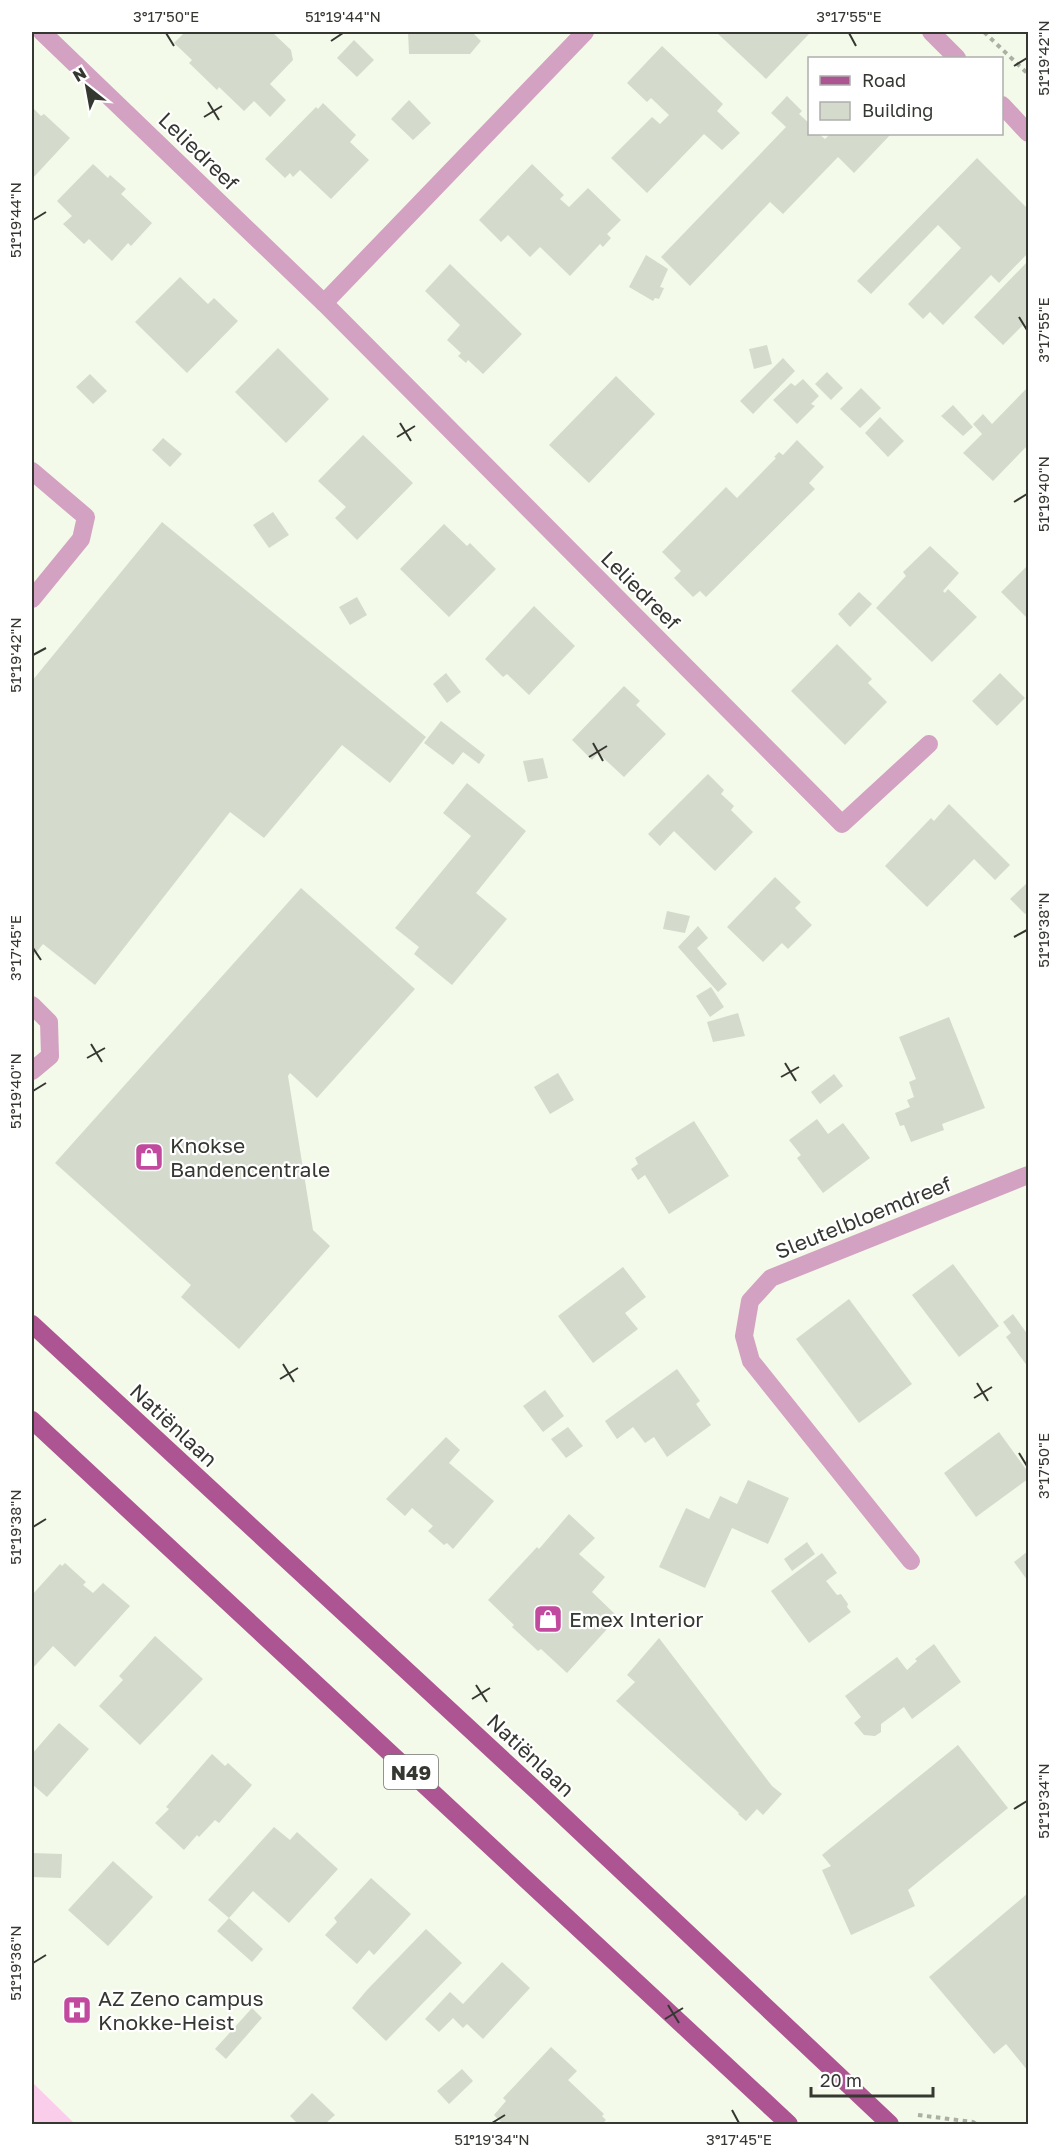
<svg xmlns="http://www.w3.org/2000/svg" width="1060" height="2156" font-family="'Golos Text',sans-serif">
<rect width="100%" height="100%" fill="#f4faea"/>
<path fill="#faceea" d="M32 2082 75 2124H77H32Z"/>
<g fill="#d5dbcc">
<path d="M185 32H272L291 50 293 60 270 84 286 100 270 117 254 101 244 111 219 87 217 90 189 63 192 60 174 43Z"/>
<path d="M408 32H472L481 41 470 54H409Z"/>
<path d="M716 32H807L809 34 766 79Z"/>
<path d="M354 40 374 60 357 77 337 58Z"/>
<path d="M662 46 723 104 717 111 740 133 722 150 704 134 647 193 611 158 652 117 660 124 669 115 651 98 647 102 627 83Z"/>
<path d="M787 96 802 111 799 114 810 124V134H819L825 139 830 134H891L854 173 838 157 783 214 770 202 690 286 661 257 786 127 771 113Z"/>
<path d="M409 100 431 123 413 140 391 119Z"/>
<path d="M323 103 356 135 350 142 369 160 331 199 300 170 293 177 290 173 285 178 265 159 316 107 318 109Z"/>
<path d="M32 107 41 116 44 114 70 138 32 179Z"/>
<path d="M977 158 1028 209V253L999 283 991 275 943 325 930 312 923 319 908 304 961 248 938 225 871 294 857 281Z"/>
<path d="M93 164 108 178 110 175 126 189 121 194 152 223 131 246 128 243 112 261 89 239 84 244 63 224 72 216 57 201Z"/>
<path d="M532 164 564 195 560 199 569 207 588 188 621 220 607 234 611 238 603 247 600 244 570 276 540 247 530 257 508 235 501 242 479 220Z"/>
<path d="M646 255 668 269 660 287 664 288 659 299 655 298 653 301 629 287Z"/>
<path d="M1028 261V328L1024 324 1003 345 974 317Z"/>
<path d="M450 264 522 334 483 374 468 360 466 363 458 356 461 353 447 340 460 325 425 291Z"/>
<path d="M180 277 208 304 214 298 238 321 187 373 135 322Z"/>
<path d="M767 345 772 364 754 369 749 349Z"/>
<path d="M278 348 329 399 286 443 235 392Z"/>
<path d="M783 358 795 371 753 414 740 401Z"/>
<path d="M827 372 843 388 831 400 815 384Z"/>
<path d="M90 374 107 391 93 404 76 387Z"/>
<path d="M616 376 655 414 589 483 549 445Z"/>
<path d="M803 379 819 396 811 404 815 406 797 424 773 400 791 383 795 386Z"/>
<path d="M1028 387V445L993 481 963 453 982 434 973 424 983 414 992 424Z"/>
<path d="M861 388 881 408 860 428 840 409Z"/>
<path d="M953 405 973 427 963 436 941 416Z"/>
<path d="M880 417 904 441 888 457 865 433Z"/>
<path d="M363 435 413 483 357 540 335 518 346 507 318 481Z"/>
<path d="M163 438 182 454 170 467 152 450Z"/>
<path d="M797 440 824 467 809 483 815 489 706 597 700 591 693 597 674 578 681 571 662 552 726 487 737 498 776 458 774 457 779 452 783 455Z"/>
<path d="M273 512 289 535 269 548 253 525Z"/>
<path d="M162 522 426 737 390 783 342 745 264 838 230 812 95 985 43 944 32 958V681Z"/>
<path d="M444 524 467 546 470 543 496 569 449 617 400 569Z"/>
<path d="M930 546 959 573 943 591 945 593 948 589 977 617 932 662 876 608 906 576 903 572Z"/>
<path d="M1028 565V619L1001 592Z"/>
<path d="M859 592 872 604 850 627 838 614Z"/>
<path d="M357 597 367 615 350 625 339 607Z"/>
<path d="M534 606 575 646 529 695 507 674 503 677 485 659Z"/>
<path d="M837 644 872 679 868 683 887 702 845 745 791 691Z"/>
<path d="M446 673 461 692 447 703 433 684Z"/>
<path d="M1000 673 1025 698 997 726 972 701Z"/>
<path d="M624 686 640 701 636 705 666 734 624 777 598 753 592 760 572 740Z"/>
<path d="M441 721 485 755 479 764 463 752 453 765 424 743Z"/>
<path d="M543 758 548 778 528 782 523 761Z"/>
<path d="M708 774 724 790 721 794 734 806 731 810 753 832 715 871 674 831 660 846 648 834Z"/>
<path d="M467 783 526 831 476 893 507 919 452 985 414 954 419 947 395 928 471 836 443 813Z"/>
<path d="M949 804 1010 865 995 880 974 859 927 907 885 866 931 818 934 821Z"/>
<path d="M775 877 801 902 795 908 812 925 788 949 782 943 763 962 727 927Z"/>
<path d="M1027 883 1028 912 1025 914 1010 899Z"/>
<path d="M301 888 415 989 317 1098 290 1073 288 1076 313 1230 330 1246 239 1349 181 1297 191 1285 55 1163Z"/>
<path d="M667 911 690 916 685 933 663 929Z"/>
<path d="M698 926 708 938 697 948 727 984 718 992 678 947Z"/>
<path d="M711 987 724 1007 710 1017 696 996Z"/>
<path d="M738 1013 745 1036 713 1042 707 1022Z"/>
<path d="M949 1017 985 1108 942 1124 944 1130 911 1142 904 1125 900 1126 895 1113 910 1107 907 1100 914 1097 909 1082 916 1079 899 1037Z"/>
<path d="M558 1073 574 1100 550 1114 534 1087Z"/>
<path d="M834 1074 843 1086 820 1104 811 1092Z"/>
<path d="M817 1119 828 1134 843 1123 870 1158 823 1193 797 1158 801 1155 789 1140Z"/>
<path d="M694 1121 729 1176 669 1214 645 1175 638 1180 631 1169 638 1164 635 1158Z"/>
<path d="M953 1264 999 1326 959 1357 912 1295Z"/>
<path d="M623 1267 646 1297 625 1313 638 1329 593 1363 558 1316Z"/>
<path d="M849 1299 912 1384 859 1423 796 1339Z"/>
<path d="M1013 1314 1028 1335V1367L1006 1337 1011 1333 1003 1322Z"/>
<path d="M677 1369 700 1401 696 1404 711 1425 667 1457 654 1437 645 1443 633 1427 617 1439 605 1421Z"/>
<path d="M545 1390 564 1416 543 1432 523 1406Z"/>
<path d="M568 1427 583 1446 566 1458 551 1439Z"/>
<path d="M999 1432 1028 1472V1479L976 1517 944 1473Z"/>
<path d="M446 1437 460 1450 449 1463 494 1501 453 1549 447 1543 444 1545 428 1531 433 1526 412 1508 405 1516 386 1499Z"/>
<path d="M748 1480 789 1498 768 1544 732 1528 705 1588 659 1567 686 1508 709 1519 720 1496 737 1504Z"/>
<path d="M569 1514 595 1538 579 1554 605 1577 592 1592 618 1617 567 1673 541 1649 538 1651 512 1627 514 1625 488 1600 537 1547 539 1549Z"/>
<path d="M807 1542 815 1554 792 1571 784 1559Z"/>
<path d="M1028 1551V1581L1014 1562Z"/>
<path d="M822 1553 837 1573 826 1581 837 1595 841 1594 848 1604 847 1607 851 1612 809 1643 771 1591Z"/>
<path d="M65 1563 86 1582 83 1585 93 1593 103 1583 130 1606 75 1667 53 1646 32 1669V1595L60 1564 62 1566Z"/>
<path d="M155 1636 203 1679 140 1745 99 1706 123 1680 119 1676Z"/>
<path d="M659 1638 772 1786 782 1794 763 1815 757 1809 746 1821 738 1814 739 1813 616 1701 635 1682 627 1675Z"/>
<path d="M934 1644 961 1682 912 1719 904 1707 881 1724V1732L875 1736 864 1735 854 1723 861 1717 845 1696 897 1657 907 1670 917 1661 915 1659Z"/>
<path d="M59 1723 89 1749 47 1797 32 1784V1754Z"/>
<path d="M958 1745 1008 1808 908 1890 915 1906 851 1935 822 1870 831 1866 822 1855Z"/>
<path d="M212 1754 225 1766 228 1763 252 1785 219 1823 215 1820 199 1837 197 1835 184 1850 155 1823 169 1809 166 1807Z"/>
<path d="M274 1827 290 1840 297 1832 338 1869 289 1923 253 1891 229 1918 208 1900Z"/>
<path d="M32 1853 62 1854 61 1878 32 1877Z"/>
<path d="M113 1861 153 1897 108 1946 68 1910Z"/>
<path d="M371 1878 411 1914 374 1955 369 1950 357 1964 325 1935 337 1922 334 1918Z"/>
<path d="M1028 1893V2071L1006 2044 994 2054 929 1977Z"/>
<path d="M229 1918 263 1949 252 1962 217 1931Z"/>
<path d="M426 1929 462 1963 386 2041 352 2008 367 1990Z"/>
<path d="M502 1962 530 1988 483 2039 467 2024 463 2028 453 2018 439 2032 425 2019 450 1992 463 2004Z"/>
<path d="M252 2008 262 2018 226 2059 215 2049Z"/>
<path d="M551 2047 577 2071 568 2080 604 2114 602 2116 606 2120 602 2124H503L494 2115 506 2101 503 2098Z"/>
<path d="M462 2069 473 2081 449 2104 437 2091Z"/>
<path d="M312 2093 335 2115 325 2124H298L290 2116Z"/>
</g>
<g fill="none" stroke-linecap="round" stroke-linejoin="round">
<g stroke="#acb0a4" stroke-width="4" stroke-dasharray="4.5 4.5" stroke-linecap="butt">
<path d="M984 32 1028 74"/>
<path d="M918 2115 973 2122 976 2124"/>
</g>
<g stroke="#d3a1c1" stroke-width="18">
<path d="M32 471 86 517 81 539 32 599"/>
<path d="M32 1005 49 1022 50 1056 32 1071"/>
</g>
<g stroke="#d3a1c1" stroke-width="18">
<path d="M42 32 324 303 842 824 929 744"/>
<path d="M931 32 957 58"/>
<path d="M1002 105 1028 133"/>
<path d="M324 303 585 32"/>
<path d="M911 1561 751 1361 744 1336 750 1301 771 1278 1028 1175"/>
</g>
<g stroke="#ad5592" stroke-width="18">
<path d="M32 1324 541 1795 890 2124"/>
<path d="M32 1420 789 2124"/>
</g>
</g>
<path fill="none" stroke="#353731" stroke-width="2" d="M166 33 174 46M849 33 856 46M331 41 343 33M1014 66 1027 58M208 102 219 120M204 117 222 106M33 220 46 212M1019 317 1027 330M400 423 411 441M397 437 415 426M1014 502 1027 494M33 655 46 648M593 743 603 761M589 757 607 746M1014 937 1027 930M33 948 41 960M91 1044 102 1062M87 1058 105 1048M785 1063 796 1081M781 1077 799 1067M33 1091 46 1083M283 1364 294 1382M280 1379 298 1368M977 1383 988 1401M974 1398 992 1387M1019 1453 1027 1466M33 1527 46 1519M476 1685 487 1702M472 1699 490 1688M1014 1809 1027 1801M33 1963 46 1955M668 2005 679 2023M665 2019 683 2008M732 2110 739 2123M492 2123 505 2115"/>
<defs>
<g id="shop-square" transform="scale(1.5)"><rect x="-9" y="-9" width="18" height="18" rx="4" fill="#c14a9f" stroke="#fff"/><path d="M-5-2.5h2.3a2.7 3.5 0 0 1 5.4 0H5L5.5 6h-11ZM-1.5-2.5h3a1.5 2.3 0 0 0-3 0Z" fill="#fff"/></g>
<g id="hospital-square" transform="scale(1.5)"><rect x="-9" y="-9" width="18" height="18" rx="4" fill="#c14a9f" stroke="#fff"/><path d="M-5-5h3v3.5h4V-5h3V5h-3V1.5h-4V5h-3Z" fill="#fff"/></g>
</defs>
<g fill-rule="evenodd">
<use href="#shop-square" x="149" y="1157"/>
<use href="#shop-square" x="548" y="1619"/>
<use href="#hospital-square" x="77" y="2010"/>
</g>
<g text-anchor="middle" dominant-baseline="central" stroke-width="4.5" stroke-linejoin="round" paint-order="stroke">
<rect fill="#fff" stroke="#72736f" stroke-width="1.5" x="384" y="1755" width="54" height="34" rx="4.5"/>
<g font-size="20" font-weight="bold" fill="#353731">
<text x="411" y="1772">N49</text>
</g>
<g font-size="21" fill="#353731" stroke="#fff">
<text transform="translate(199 151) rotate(44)">Leliedreef</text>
<text transform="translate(641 590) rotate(45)">Leliedreef</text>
<text transform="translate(863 1217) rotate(-22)">Sleutelbloemdreef</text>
<text transform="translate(174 1425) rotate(43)">Natiënlaan</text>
<text transform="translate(531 1755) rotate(43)">Natiënlaan</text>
</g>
<g font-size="21" fill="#353731" stroke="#fff" text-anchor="start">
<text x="170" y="1145">Knokse<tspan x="170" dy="24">Bandencentrale</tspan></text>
<text x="569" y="1619">Emex Interior</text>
<text x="98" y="1998">AZ Zeno campus<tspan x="98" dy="24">Knokke-Heist</tspan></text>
</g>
</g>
<rect width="1060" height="2156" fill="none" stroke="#ffffff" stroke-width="66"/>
<rect x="808" y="57" width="195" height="78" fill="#ffffff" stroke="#aeafad" stroke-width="1.5"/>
<rect x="820" y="76" width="30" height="9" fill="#ad5592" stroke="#aeafad" stroke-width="1.5"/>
<text x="862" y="87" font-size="18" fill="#353731">Road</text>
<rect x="820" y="102" width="30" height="18" fill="#d5dbcc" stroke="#aeafad" stroke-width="1.5"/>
<text x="862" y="117" font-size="18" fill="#353731">Building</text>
<g transform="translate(87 87) rotate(329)" stroke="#ffffff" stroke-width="4.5" paint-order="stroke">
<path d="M0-4.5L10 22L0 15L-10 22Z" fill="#353731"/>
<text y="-9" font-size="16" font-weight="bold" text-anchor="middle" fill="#353731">N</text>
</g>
<path d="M811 2087v9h122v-9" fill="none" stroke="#353731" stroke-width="3"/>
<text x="820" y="2087" font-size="18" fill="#353731" stroke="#ffffff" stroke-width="4.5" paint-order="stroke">20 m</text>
<rect x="33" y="33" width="994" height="2090" fill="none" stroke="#353731" stroke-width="2"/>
<g font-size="15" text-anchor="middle" fill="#353731">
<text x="166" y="22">3°17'50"E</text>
<text x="343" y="22">51°19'44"N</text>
<text x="849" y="22">3°17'55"E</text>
<text transform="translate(1044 58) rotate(-90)" y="5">51°19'42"N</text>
<text transform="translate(16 220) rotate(-90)" y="5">51°19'44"N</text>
<text transform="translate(1044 330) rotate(-90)" y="5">3°17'55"E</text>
<text transform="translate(1044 494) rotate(-90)" y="5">51°19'40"N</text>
<text transform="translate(16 655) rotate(-90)" y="5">51°19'42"N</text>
<text transform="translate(1044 930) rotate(-90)" y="5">51°19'38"N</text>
<text transform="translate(16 948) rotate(-90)" y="5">3°17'45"E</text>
<text transform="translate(16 1091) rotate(-90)" y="5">51°19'40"N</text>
<text transform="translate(1044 1466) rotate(-90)" y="5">3°17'50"E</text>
<text transform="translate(16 1527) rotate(-90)" y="5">51°19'38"N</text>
<text transform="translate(1044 1801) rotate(-90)" y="5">51°19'34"N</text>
<text transform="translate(16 1963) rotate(-90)" y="5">51°19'36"N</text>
<text x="492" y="2145">51°19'34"N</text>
<text x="739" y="2145">3°17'45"E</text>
</g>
</svg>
